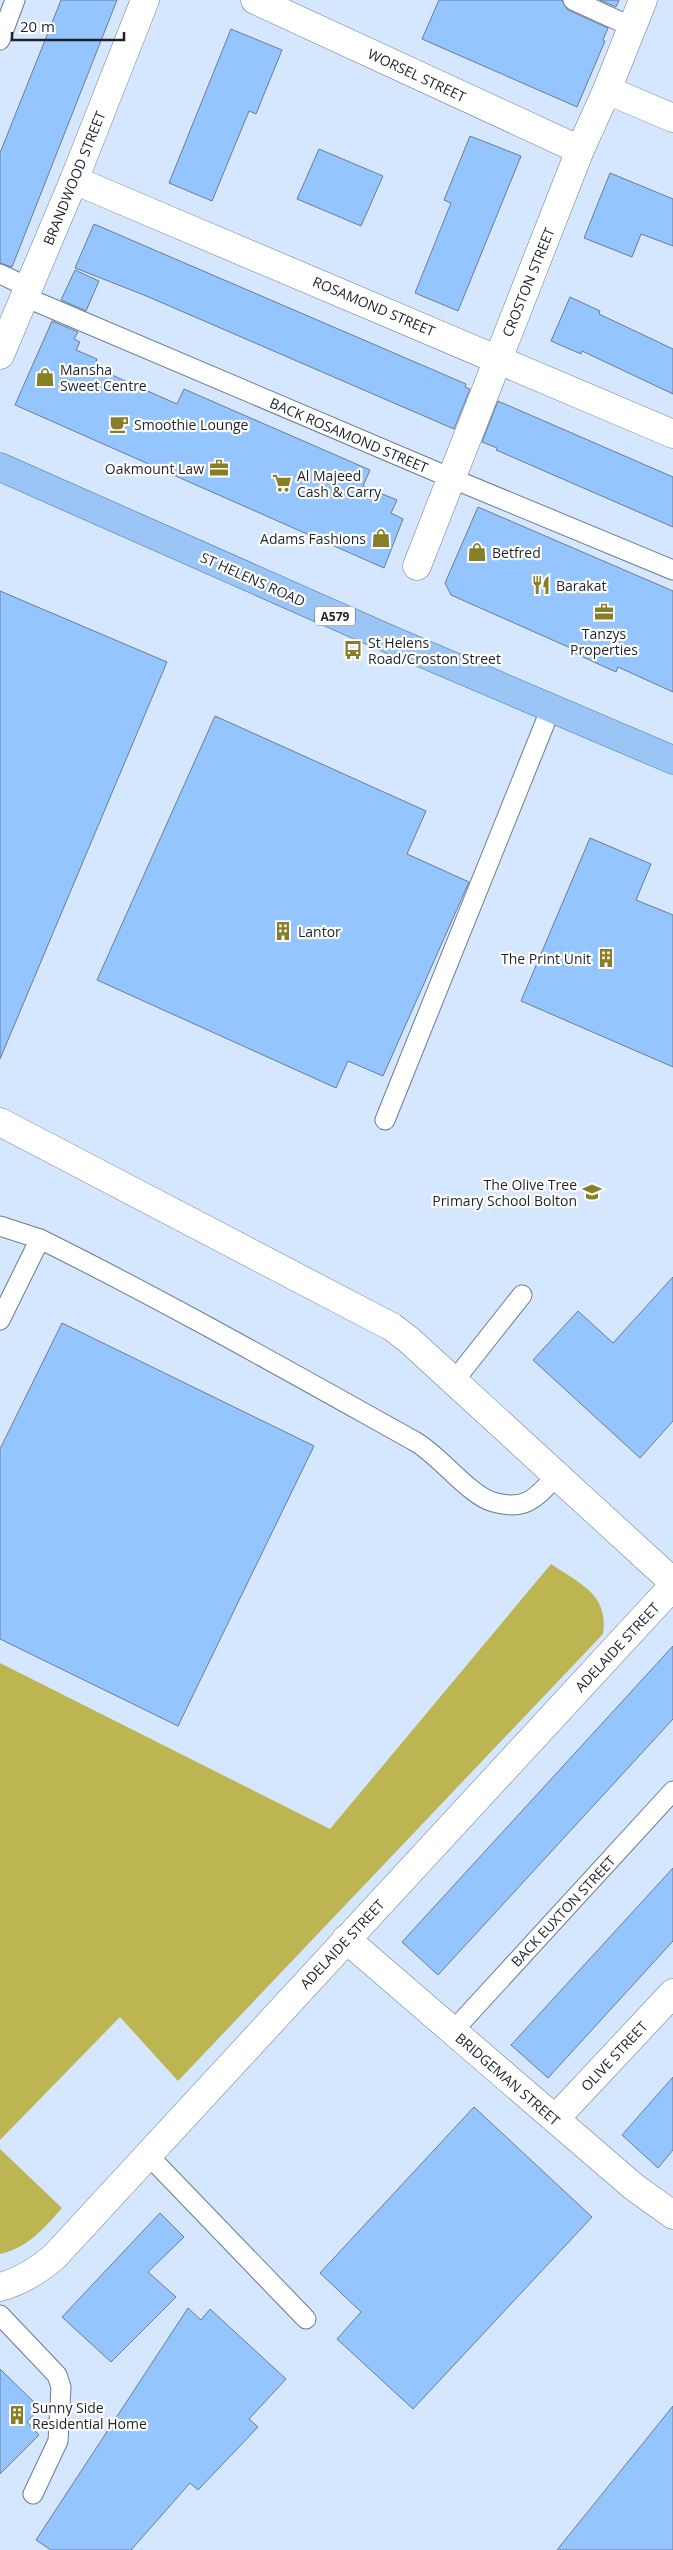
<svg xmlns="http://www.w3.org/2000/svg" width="673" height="2550" font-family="'Open Sans',sans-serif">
<rect width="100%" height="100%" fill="#d4e7ff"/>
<g fill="#bdb552">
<path d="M551 1564C580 1584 609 1594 603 1634L178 2081 120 2017 0 2140V1663L330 1829Z"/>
<path d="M0 2149 62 2208C44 2228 28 2248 0 2254Z"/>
</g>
<g fill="#94c5ff" stroke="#6b7d92">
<path d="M61 0H117L12 267 0 263V153Z"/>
<path d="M439 0H562L568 10 608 28 603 40 605 41 577 107 422 39Z"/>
<path d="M600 0H619L616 7Z"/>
<path d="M231 29 282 50 256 114 249 111 212 201 169 183Z"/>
<path d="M470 136 521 156 458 311 415 293 451 203 444 200Z"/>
<path d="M319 149 383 176 361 226 297 199Z"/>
<path d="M610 173 673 199V246L641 234 632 257 584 238Z"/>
<path d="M94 224 466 384 465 387 470 389 454 429 144 295 75 268Z"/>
<path d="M75 270 99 281 86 311 61 300Z"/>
<path d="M570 297 600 311 599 314 673 349V394L582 351 581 354 551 341Z"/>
<path d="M52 321 78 332 74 339 80 342 76 350 97 359 94 367 177 404 184 389 370 470 363 486 397 500 391 513 403 519 384 568 15 405Z"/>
<path d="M498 401 673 477V527L496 450 497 448 482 442Z"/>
<path d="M478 507 673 591V692L618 667 616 672 574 653 575 650 451 595 445 583Z"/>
<path d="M0 591 167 662 0 1059Z"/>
<path d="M215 716 426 811 407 854 469 882 383 1076 348 1061 336 1088 97 980Z"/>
<path d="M590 838 651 864 636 900 673 915V1067L521 1001Z"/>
<path d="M673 1277V1421L640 1458 533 1360 578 1311 613 1343Z"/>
<path d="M62 1323 314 1446 178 1726 0 1639V1449Z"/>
<path d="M673 1646V1719L438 1975 402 1942Z"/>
<path d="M673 1868V1941L548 2078 511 2045Z"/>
<path d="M673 2077V2150L658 2168 622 2135Z"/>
<path d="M474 2107 592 2217 413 2409 337 2339 361 2312 320 2273Z"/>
<path d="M160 2213 184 2237 148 2272 176 2297 111 2362 62 2317Z"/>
<path d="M188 2308 201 2320 210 2309 286 2379 249 2419 258 2427 198 2490 190 2483 131 2550H51L36 2540Z"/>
<path d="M0 2369 40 2408 27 2422 39 2435 0 2474Z"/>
<path d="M673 2406V2550H557Z"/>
</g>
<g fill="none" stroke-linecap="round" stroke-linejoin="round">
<g stroke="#6a7c91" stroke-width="21">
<g id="service">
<path d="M573 0 632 27"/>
<path d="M0 40 15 0"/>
<path d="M0 274 30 288"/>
<path d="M25 297 451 478 673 570"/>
<path d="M385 1120 551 708"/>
<path d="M0 1226 40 1239"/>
<path d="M0 1320 40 1239C167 1302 292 1373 416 1442 440 1456 469 1495 493 1502 526 1512 537 1497 557 1475"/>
<path d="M454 1381 522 1295"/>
<path d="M453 2031 673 1791"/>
<path d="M148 2155 306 2319"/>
<path d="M0 2315 57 2375 61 2387 58 2441 33 2494"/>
</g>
</g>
<g stroke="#6a7c91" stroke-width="29">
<g id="minor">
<path d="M255 0 580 150"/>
<path d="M607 90 673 118"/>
<path d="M74 180 673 434"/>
<path d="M0 355 74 180 145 0"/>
<path d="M417 566 580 150 607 90 643 0"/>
<path d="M0 1122 392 1327 409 1340 673 1582"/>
<path d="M346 1939 634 2187 673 2215"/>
<path d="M555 2119 673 1993"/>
<path d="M0 2287C22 2281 38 2271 55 2256L673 1586"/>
</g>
</g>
<g stroke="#4374aa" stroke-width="29">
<path id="primary" d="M0 467 389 639 673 760"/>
</g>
<use href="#service" stroke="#fff" stroke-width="19"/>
<use href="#minor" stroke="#fff" stroke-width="28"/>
<use href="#primary" stroke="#9bc5f5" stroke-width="28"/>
</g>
<defs>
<g id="shop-bare" transform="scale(1.5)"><path d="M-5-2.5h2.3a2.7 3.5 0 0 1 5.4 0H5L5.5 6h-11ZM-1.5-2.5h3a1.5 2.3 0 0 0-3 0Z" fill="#867f26" stroke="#fff" stroke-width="2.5" paint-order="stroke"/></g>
<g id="cafe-bare" transform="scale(1.5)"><path d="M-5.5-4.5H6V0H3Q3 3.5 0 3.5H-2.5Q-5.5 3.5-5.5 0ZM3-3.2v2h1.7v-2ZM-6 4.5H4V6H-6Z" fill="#867f26" stroke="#fff" stroke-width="2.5" paint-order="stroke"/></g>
<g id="office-bare" transform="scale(1.5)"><path d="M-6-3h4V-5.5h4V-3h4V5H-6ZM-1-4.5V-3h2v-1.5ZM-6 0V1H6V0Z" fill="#867f26" stroke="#fff" stroke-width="2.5" paint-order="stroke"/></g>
<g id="supermarket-bare" transform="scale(1.5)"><path d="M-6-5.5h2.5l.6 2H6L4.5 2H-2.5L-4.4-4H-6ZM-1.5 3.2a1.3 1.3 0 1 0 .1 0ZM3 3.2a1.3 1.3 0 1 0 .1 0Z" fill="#867f26" stroke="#fff" stroke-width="2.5" paint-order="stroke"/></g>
<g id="restaurant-bare" transform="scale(1.5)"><path d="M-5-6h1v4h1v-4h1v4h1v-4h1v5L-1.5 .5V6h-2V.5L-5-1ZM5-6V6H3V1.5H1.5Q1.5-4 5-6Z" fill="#867f26" stroke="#fff" stroke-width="2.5" paint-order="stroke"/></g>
<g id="bus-bare" transform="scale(1.5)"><path d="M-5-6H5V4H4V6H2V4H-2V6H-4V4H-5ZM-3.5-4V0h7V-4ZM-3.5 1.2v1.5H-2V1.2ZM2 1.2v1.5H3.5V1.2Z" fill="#867f26" stroke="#fff" stroke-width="2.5" paint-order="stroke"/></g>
<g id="building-bare" transform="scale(1.5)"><path d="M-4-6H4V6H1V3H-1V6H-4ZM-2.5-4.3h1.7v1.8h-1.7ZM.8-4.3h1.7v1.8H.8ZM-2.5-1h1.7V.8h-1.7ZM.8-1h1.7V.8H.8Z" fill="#867f26" stroke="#fff" stroke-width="2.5" paint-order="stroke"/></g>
<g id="school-bare" transform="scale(1.5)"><path d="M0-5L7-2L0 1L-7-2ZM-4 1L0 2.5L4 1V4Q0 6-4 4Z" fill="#867f26" stroke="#fff" stroke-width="2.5" paint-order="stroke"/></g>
</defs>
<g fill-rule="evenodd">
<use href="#shop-bare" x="45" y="377"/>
<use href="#cafe-bare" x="119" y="424"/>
<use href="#office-bare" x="219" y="468"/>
<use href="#supermarket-bare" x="282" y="483"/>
<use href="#shop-bare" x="381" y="538"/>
<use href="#shop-bare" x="477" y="552"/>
<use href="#restaurant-bare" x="541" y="585"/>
<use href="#office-bare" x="604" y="612"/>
<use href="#bus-bare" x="353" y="650"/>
<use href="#building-bare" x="283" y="931"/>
<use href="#building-bare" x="606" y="958"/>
<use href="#school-bare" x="592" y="1192"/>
<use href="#building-bare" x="17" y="2415"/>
</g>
<g text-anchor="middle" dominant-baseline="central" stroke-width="4.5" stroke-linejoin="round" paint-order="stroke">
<rect fill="#fff" stroke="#60656b" stroke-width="1" x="315" y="606.5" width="40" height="19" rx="4"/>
<g font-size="12" font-weight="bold" fill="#1c232b">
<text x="335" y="616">A579</text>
</g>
<g font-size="14" fill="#1c232b" stroke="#fff">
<text transform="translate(417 75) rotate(25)">WORSEL STREET</text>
<text transform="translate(74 178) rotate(-68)">BRANDWOOD STREET</text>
<text transform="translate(528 282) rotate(-68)">CROSTON STREET</text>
<text transform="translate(374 306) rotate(23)">ROSAMOND STREET</text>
<text transform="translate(349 435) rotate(23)">BACK ROSAMOND STREET</text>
<text transform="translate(253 579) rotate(24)">ST HELENS ROAD</text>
<text transform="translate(617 1647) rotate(-47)">ADELAIDE STREET</text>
<text transform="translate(563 1911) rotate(-47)">BACK EUXTON STREET</text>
<text transform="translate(342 1944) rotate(-47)">ADELAIDE STREET</text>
<text transform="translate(614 2056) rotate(-47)">OLIVE STREET</text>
<text transform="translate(508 2079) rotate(41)">BRIDGEMAN STREET</text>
</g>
<g font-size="14" fill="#1c232b" stroke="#fff" text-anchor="start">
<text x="60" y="369">Mansha<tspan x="60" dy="16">Sweet Centre</tspan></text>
<text x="134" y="424">Smoothie Lounge</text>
<text x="204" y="468" text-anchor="end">Oakmount Law</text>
<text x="297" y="475">Al Majeed<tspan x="297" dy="16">Cash &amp; Carry</tspan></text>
<text x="366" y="538" text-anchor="end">Adams Fashions</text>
<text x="492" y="552">Betfred</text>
<text x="556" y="585">Barakat</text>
<text x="604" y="633" text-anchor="middle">Tanzys<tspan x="604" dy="16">Properties</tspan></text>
<text x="368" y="642">St Helens<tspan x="368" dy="16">Road/Croston Street</tspan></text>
<text x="298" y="931">Lantor</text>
<text x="591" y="958" text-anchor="end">The Print Unit</text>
<text x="577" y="1184" text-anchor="end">The Olive Tree<tspan x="577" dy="16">Primary School Bolton</tspan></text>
<text x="32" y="2407">Sunny Side<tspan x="32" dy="16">Residential Home</tspan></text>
</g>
</g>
<path d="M12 32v8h112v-8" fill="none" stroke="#1c232b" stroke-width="2.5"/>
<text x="20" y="32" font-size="15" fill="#1c232b" stroke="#ffffff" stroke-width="4" paint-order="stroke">20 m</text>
</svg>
